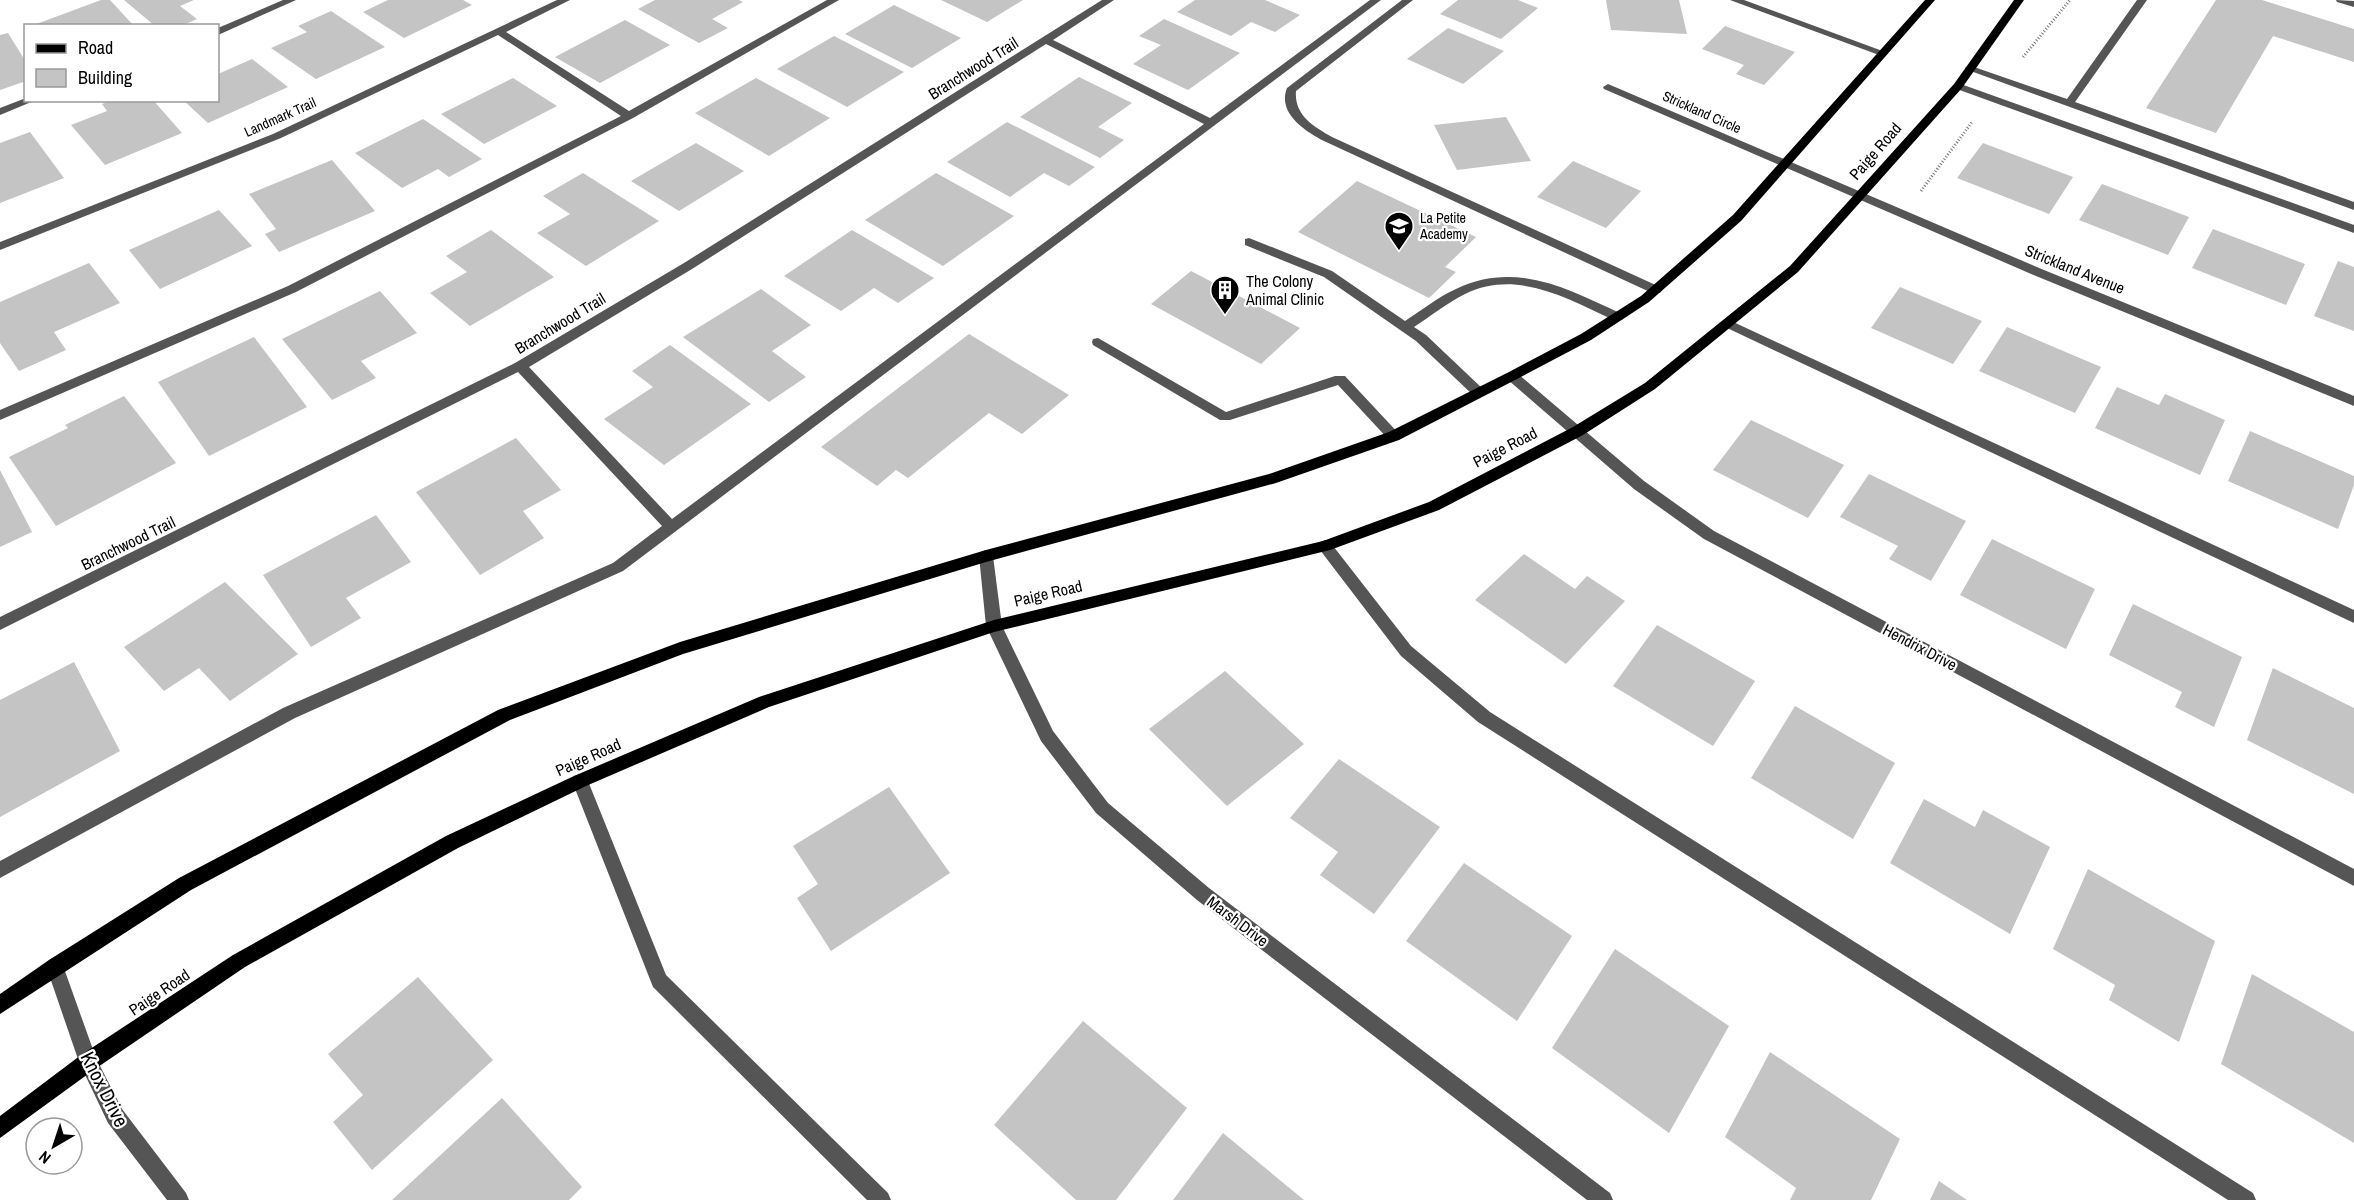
<svg xmlns="http://www.w3.org/2000/svg" width="2354" height="1200" font-family="'Archivo Narrow',sans-serif">
<rect width="100%" height="100%" fill="#fff"/>
<g fill="#c4c4c4">
<path d="M101 0H110L134 26H31Z"/>
<path d="M124 0H194L180 6 197 19 181 26H155Z"/>
<path d="M388 0H463L472 5 404 38 363 12Z"/>
<path d="M655 0H739L743 2 712 19 728 28 699 43 638 9Z"/>
<path d="M941 0H1023L987 22Z"/>
<path d="M1195 0H1265L1300 15 1275 32 1251 22 1231 36 1177 12Z"/>
<path d="M1458 0H1518L1538 8 1501 39 1440 14Z"/>
<path d="M1606 0H1679L1687 34 1611 30Z"/>
<path d="M2216 0H2262L2354 29V62L2273 36 2216 133 2146 108Z"/>
<path d="M894 5 961 38 912 68 845 34Z"/>
<path d="M331 11 385 47 316 79 271 48 307 32 298 26Z"/>
<path d="M1164 19 1240 53 1188 90 1133 64 1161 45 1139 36Z"/>
<path d="M625 20 670 45 600 83 555 57Z"/>
<path d="M1725 26 1795 52 1764 85 1736 74 1744 65 1702 49Z"/>
<path d="M1448 28 1504 51 1463 84 1407 59Z"/>
<path d="M8 33 26 62V81L0 90V35Z"/>
<path d="M834 36 904 72 847 107 777 69Z"/>
<path d="M252 59 288 87 208 123 183 100H218V74Z"/>
<path d="M1079 77 1132 103 1098 127 1124 140 1100 158 1020 117Z"/>
<path d="M513 78 557 106 484 144 441 114Z"/>
<path d="M756 78 830 118 769 156 695 113Z"/>
<path d="M112 100H153L182 133 105 165 71 125 107 111 102 104Z"/>
<path d="M1506 117 1531 161 1457 170 1434 125Z"/>
<path d="M423 119 482 159 449 177 438 169 402 188 355 153Z"/>
<path d="M1007 122 1095 167 1069 186 1044 173 1010 197 947 162Z"/>
<path d="M30 132 64 178 0 203V143Z"/>
<path d="M696 143 744 171 679 211 631 181Z"/>
<path d="M1983 143 2073 177 2049 214 1957 178Z"/>
<path d="M332 160 375 211 279 252 265 234 276 229 249 194Z"/>
<path d="M1573 161 1641 191 1606 228 1537 197Z"/>
<path d="M583 173 659 221 586 266 537 233 570 214 543 196Z"/>
<path d="M936 173 1014 216 943 266 865 220Z"/>
<path d="M1357 181 1476 237 1445 267 1456 272 1429 298 1298 232Z"/>
<path d="M2102 184 2189 217 2168 255 2079 220Z"/>
<path d="M219 210 252 246 160 289 129 250Z"/>
<path d="M2213 229 2305 264 2286 305 2192 268Z"/>
<path d="M491 230 554 277 470 326 430 293 467 272 446 256Z"/>
<path d="M852 230 934 278 898 303 874 288 841 311 784 276Z"/>
<path d="M2338 261 2354 267V331L2314 316Z"/>
<path d="M89 263 120 303 54 332 66 350 19 371 0 343V302Z"/>
<path d="M1191 271 1300 328 1261 364 1151 304Z"/>
<path d="M1900 287 1982 321 1953 364 1871 328Z"/>
<path d="M761 289 811 325 772 351 806 377 769 402 683 337Z"/>
<path d="M380 291 417 333 361 361 376 378 332 400 282 339Z"/>
<path d="M2007 327 2101 367 2075 413 1979 371Z"/>
<path d="M969 334 1069 395 1022 434 989 413 908 478 896 470 877 486 821 447Z"/>
<path d="M254 337 307 407 209 456 158 382Z"/>
<path d="M670 345 751 404 664 465 604 419 653 387 632 371Z"/>
<path d="M2117 387 2159 405 2165 394 2225 420 2200 475 2095 428Z"/>
<path d="M124 396 176 463 56 526 9 457 68 428 65 425Z"/>
<path d="M1751 420 1844 465 1808 518 1713 470Z"/>
<path d="M2250 431 2354 476V485L2338 529 2228 481Z"/>
<path d="M516 438 561 490 523 511 544 538 480 575 416 492Z"/>
<path d="M0 470 32 532 0 547Z"/>
<path d="M1869 474 1966 521 1931 581 1889 559 1898 546 1840 517Z"/>
<path d="M376 515 411 562 346 598 361 618 311 647 263 575Z"/>
<path d="M1992 539 2095 589 2066 649 1960 595Z"/>
<path d="M1524 554 1575 589 1587 576 1625 601 1566 664 1475 600Z"/>
<path d="M225 582 298 654 230 701 199 668 164 691 124 647Z"/>
<path d="M2133 604 2242 657 2214 727 2175 707 2182 692 2109 655Z"/>
<path d="M1657 625 1755 681 1713 746 1613 686Z"/>
<path d="M74 662 120 751 0 817V700Z"/>
<path d="M2273 668 2354 708V794L2247 740Z"/>
<path d="M1225 671 1304 744 1227 806 1149 729Z"/>
<path d="M1795 706 1895 763 1853 839 1751 778Z"/>
<path d="M1339 759 1440 827 1374 914 1320 875 1338 852 1290 818Z"/>
<path d="M889 787 950 873 831 951 797 898 818 884 793 846Z"/>
<path d="M1924 799 1975 827 1983 810 2050 847 2010 934 1890 863Z"/>
<path d="M1464 863 1572 936 1517 1021 1406 941Z"/>
<path d="M2088 869 2215 941 2179 1042 2109 1000 2115 985 2053 949Z"/>
<path d="M1615 949 1729 1026 1669 1133 1552 1048Z"/>
<path d="M2252 974 2354 1032V1143L2221 1064Z"/>
<path d="M418 977 493 1060 372 1170 333 1122 363 1095 328 1054Z"/>
<path d="M1083 1021 1187 1108 1116 1200H1076L994 1125Z"/>
<path d="M1770 1052 1900 1139 1871 1200H1790L1796 1188 1725 1137Z"/>
<path d="M502 1098 582 1187 569 1200H392Z"/>
<path d="M1223 1133 1304 1200H1173Z"/>
<path d="M1939 1181 1967 1200H1930Z"/>
</g>
<g fill="none" stroke-linecap="round" stroke-linejoin="round">
<g stroke="#777" stroke-width="3" stroke-dasharray="1 2" stroke-linecap="butt">
<path d="M2023 57 2070 0"/>
<path d="M1921 191 1972 122"/>
</g>
<g fill="#555" fill-rule="evenodd">
<path d="M283 0H296L218 35V28Z"/>
<path d="M557 0H570L506 32 629 111 827 0H839L633 118 296 292 0 420V410L288 286 621 116 498 35 281 138 0 250V242L273 134Z"/>
<path d="M1102 0H1114L1053 40 1210 118 1370 0H1381L623 571 295 718 0 878V861L283 708 613 563 662 526 518 372 0 630V617L515 363 684 263ZM1046 44 1204 124 672 519 529 367 692 269Z"/>
<path d="M1402 0H1413L1296 91C1294 115 1313 126 1332 137L1660 287 1662 290 1660 293H1652L1324 141C1305 131 1277 113 1287 88Z"/>
<path d="M1730 0H1744L1888 53 1879 55Z"/>
<path d="M2137 0H2147L2075 102 2354 202V210L1965 69 1966 67H1974L2067 99Z"/>
<path d="M2336 0 2354 1V7L2337 2Z"/>
<path d="M1958 83 2354 225V233L1954 88 1953 86Z"/>
<path d="M1608 84 2044 270 2354 396V406L2036 276 1604 89 1603 87Z"/>
<path d="M26 98V100H36L0 115V108Z"/>
<path d="M1249 238 1332 271 1405 321C1422 310 1438 297 1456 289 1515 260 1568 289 1622 314L1624 317 1622 320H1614C1566 298 1517 269 1465 294 1447 303 1431 316 1414 327L1426 335 1484 390 1486 393 1484 396H1474L1416 341 1324 277 1245 245V239Z"/>
<path d="M1729 320 2354 610V623L1725 327 1723 324Z"/>
<path d="M1098 338 1226 412 1335 376H1345L1401 436 1399 440H1389L1338 385 1230 420H1220L1093 345 1092 342 1093 339Z"/>
<path d="M1512 371 1517 373 1644 481 1714 531 2354 869V886L1704 539 1634 489 1507 379 1505 376Z"/>
<path d="M1325 540 1330 542 1411 646 1490 712 2253 1193 2256 1200H2228L1478 722 1401 656 1320 550 1318 546 1320 542Z"/>
<path d="M986 550 991 552 993 556 1002 626 1053 731 1108 803 1209 888 1610 1193 1613 1200H1587L1197 900 1096 813 1041 741 986 626 979 556 981 552Z"/>
<path d="M580 774 586 776 588 781 666 975 888 1193 891 1200H867L653 987 572 781 574 776Z"/>
<path d="M55 957 61 960 96 1058 122 1109 186 1193 189 1200H167L108 1123 79 1062 46 966 49 960Z"/>
</g>
<g fill="#000" fill-rule="evenodd">
<path d="M1925 0H1935L1741 221 1649 302 1591 340 1517 379 1399 440 1276 483 986 562 683 654 510 720 191 890 0 1014V994L49 960 179 878 498 710 680 642 986 550 1269 474 1389 432 1507 373 1581 334 1641 296 1733 215Z"/>
<path d="M2014 0H2024L1962 88 1798 272 1655 389 1583 435 1439 510 1330 550 994 632 769 707 586 786 458 848 245 967 95 1069 0 1138V1116L81 1055 233 955 446 836 574 776 759 697 994 620 1323 541 1429 502 1573 427 1645 383 1790 266 1954 84Z"/>
</g>
</g>
<defs>
<g id="school-pin" transform="scale(1.5)"><path d="M0 17L-7.5 6A9.5 9.5 0 1 1 7.5 6Z" fill="#000" stroke="#fff"/><path d="M0-5L7-2L0 1L-7-2ZM-4 1L0 2.5L4 1V4Q0 6-4 4Z" fill="#fff"/></g>
<g id="building-pin" transform="scale(1.5)"><path d="M0 17L-7.5 6A9.5 9.5 0 1 1 7.5 6Z" fill="#000" stroke="#fff"/><path d="M-4-6H4V6H1V3H-1V6H-4ZM-2.5-4.3h1.7v1.8h-1.7ZM.8-4.3h1.7v1.8H.8ZM-2.5-1h1.7V.8h-1.7ZM.8-1h1.7V.8H.8Z" fill="#fff"/></g>
</defs>
<g fill-rule="evenodd">
<use href="#school-pin" x="1399" y="226"/>
<use href="#building-pin" x="1225" y="290"/>
</g>
<g text-anchor="middle" dominant-baseline="central" stroke-width="4.5" stroke-linejoin="round" paint-order="stroke">
<g font-size="14" fill="#000" stroke="#fff">
<text transform="translate(1702 112) rotate(24)">Strickland Circle</text>
<text transform="translate(280 117) rotate(-24)">Landmark Trail</text>
</g>
<g font-size="14" fill="#000" stroke="#fff" text-anchor="start">
<text x="1420" y="218">La Petite<tspan x="1420" dy="16">Academy</tspan></text>
</g>
<g font-size="16" fill="#000" stroke="#fff">
<text transform="translate(973 68) rotate(-32)">Branchwood Trail</text>
<text transform="translate(1875 151) rotate(-49)">Paige Road</text>
<text transform="translate(2075 269) rotate(22)">Strickland Avenue</text>
<text transform="translate(560 323) rotate(-31)">Branchwood Trail</text>
<text transform="translate(1505 447) rotate(-27)">Paige Road</text>
<text transform="translate(128 543) rotate(-26)">Branchwood Trail</text>
<text transform="translate(1048 593) rotate(-13)">Paige Road</text>
<text transform="translate(1920 647) rotate(28)">Hendrix Drive</text>
<text transform="translate(588 757) rotate(-24)">Paige Road</text>
<text transform="translate(1238 921) rotate(37)">Marsh Drive</text>
<text transform="translate(159 992) rotate(-34)">Paige Road</text>
</g>
<g font-size="16" fill="#000" stroke="#fff" text-anchor="start">
<text x="1246" y="281">The Colony<tspan x="1246" dy="18">Animal Clinic</tspan></text>
</g>
<g font-size="20" fill="#000" stroke="#fff">
<text transform="translate(105 1089) rotate(63)">Knox Drive</text>
</g>
</g>
<rect x="24" y="24" width="195" height="78" fill="#ffffff" stroke="#999999" stroke-width="1.5"/>
<rect x="36" y="44" width="30" height="9" fill="#000000" stroke="#999999" stroke-width="1.5"/>
<text x="78" y="54" font-size="18" fill="#000000">Road</text>
<rect x="36" y="69" width="30" height="18" fill="#c4c4c4" stroke="#999999" stroke-width="1.5"/>
<text x="78" y="84" font-size="18" fill="#000000">Building</text>
<g transform="translate(54 1146) rotate(219)"><circle r="28" fill="#ffffff" stroke="#999999" stroke-width="1.5"/>
<path d="M0-4.5L10 22L0 15L-10 22Z" fill="#000000"/>
<text y="-9" font-size="16" font-weight="bold" text-anchor="middle" fill="#000000">N</text>
</g>
</svg>
